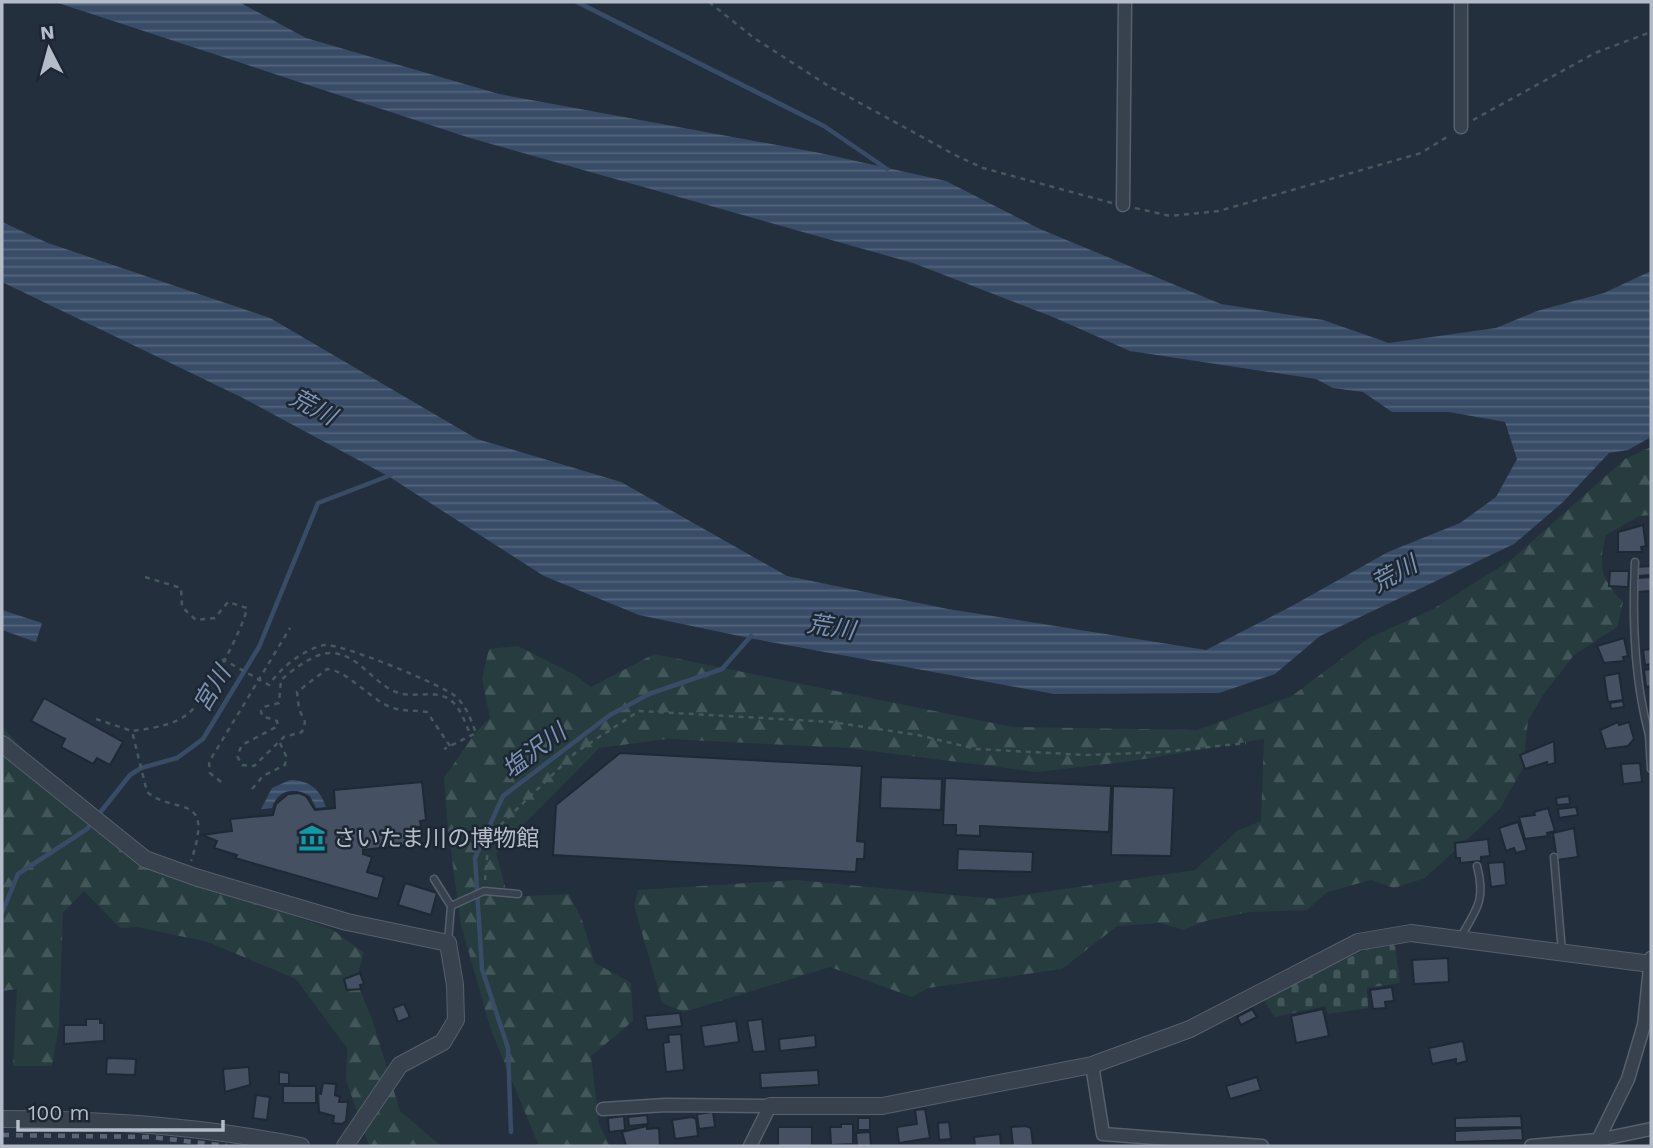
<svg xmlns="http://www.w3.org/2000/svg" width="1653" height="1148" font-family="'Work Sans','Noto Sans JP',sans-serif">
<defs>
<pattern id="forest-firs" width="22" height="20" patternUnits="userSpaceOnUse" patternTransform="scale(1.75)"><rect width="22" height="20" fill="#263c3f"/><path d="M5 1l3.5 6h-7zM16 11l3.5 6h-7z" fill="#435659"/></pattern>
<pattern id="cemetery-stones" width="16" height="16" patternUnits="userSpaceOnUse" patternTransform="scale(1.75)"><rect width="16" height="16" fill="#263c3f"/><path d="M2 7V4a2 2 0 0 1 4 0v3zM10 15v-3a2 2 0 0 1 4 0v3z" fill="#435659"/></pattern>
<pattern id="water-rules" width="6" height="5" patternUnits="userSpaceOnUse" patternTransform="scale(1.75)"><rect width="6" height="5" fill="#394c67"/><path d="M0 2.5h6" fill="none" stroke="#53647b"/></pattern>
</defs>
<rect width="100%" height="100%" fill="#242f3e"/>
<g fill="url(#forest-firs)">
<path d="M1651 447V515L1639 516 1606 535C1598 566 1600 578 1623 602L1617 627 1574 655 1545 692 1528 720 1523 768 1499 810 1425 878 1394 888 1371 880 1327 892 1307 910 1249 912 1206 921 1183 930 1160 923 1117 926 1062 969 928 988 912 997 830 967 684 1012 662 1003 634 905 638 890 796 880 996 899 1195 870 1237 831 1261 821 1264 739 1132 761 1037 772 848 748 667 739 599 748 496 853 508 897 569 894 582 920 595 963 631 983 633 1021 591 1056 599 1124 610 1146H539L491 1030 461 925 448 829 444 778 476 732 490 718 482 678 489 649 518 646 575 675 591 687 654 654 1013 727 1197 730 1292 696 1369 638 1433 609 1511 560 1625 459Z"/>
<path d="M2 727 48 775 63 804 125 854 333 930 364 953 356 980 373 1022 400 1111 441 1146H369L346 1080 347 1048 296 979 208 942 137 927 120 928 84 891 63 913 59 1026 52 1066H13L17 989 2 991Z"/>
</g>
<path fill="url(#cemetery-stones)" d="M1390 943 1395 946 1400 983 1367 988 1368 1008 1328 1014 1326 1006 1274 1017 1263 998 1365 950Z"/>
<g fill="url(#water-rules)">
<path d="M55 2H239L306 38 499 94 820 153 946 181 1040 229 1221 304 1323 320 1389 343 1496 328 1537 311 1604 293 1651 271V437L1628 450 1609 453 1563 502 1514 544 1320 636 1275 674 1219 693 1054 694 749 638 639 615 544 576 388 476 241 397 2 282V222L48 243 270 318 477 439 621 482 787 576 948 609 1206 650 1292 606 1388 552 1460 523 1496 497 1517 459 1505 422 1449 412H1392L1363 392 1333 388 1316 379 1130 351 1053 317 913 263 470 138Z"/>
<path d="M2 610 42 623 36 642 2 630Z"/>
<path d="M290 780C309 780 320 789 326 807L316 808 310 796C295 787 278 789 272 808L261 809 272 788Z"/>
</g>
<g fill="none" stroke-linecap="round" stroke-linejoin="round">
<g stroke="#394c67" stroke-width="4.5">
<path d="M577 2 824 126 887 169"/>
<path d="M2 913 18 874 87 829 130 775 141 768 177 758 203 739 259 647 318 503 391 475"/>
<path d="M511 1132 508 1048 482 969 475 858 503 796 610 715 649 694 722 669 751 636"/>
</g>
</g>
<g fill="#455162" stroke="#1f2835" stroke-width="2">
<path d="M1643 525 1646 546 1641 547 1642 552H1618V532Z"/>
<path d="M1651 566V575L1638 576 1637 567Z"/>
<path d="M1610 571H1629L1628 587 1609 586Z"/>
<path d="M1651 577V591L1637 592V578Z"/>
<path d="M1624 638 1628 656 1623 657 1624 661 1604 663 1597 646Z"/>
<path d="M1651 649V664L1645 665 1643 650Z"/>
<path d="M1651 669V686L1646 687 1644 670Z"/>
<path d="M1619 673 1623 700 1608 702 1604 676Z"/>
<path d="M44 698 123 742 110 765 97 758 93 764 61 747 65 739 31 721Z"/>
<path d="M1623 701 1624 707 1611 709 1610 703Z"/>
<path d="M1618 722 1619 725 1629 722 1634 739 1628 746 1606 749 1600 730Z"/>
<path d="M1554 741 1555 763 1548 765 1547 762 1525 769 1520 755Z"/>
<path d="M620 753 862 766 857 841 865 842 864 859H857L856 872 553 855 556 805Z"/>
<path d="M1640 763 1642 782 1623 784 1621 764Z"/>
<path d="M881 777 942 779 941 810 880 808Z"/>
<path d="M945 778 1111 786 1109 832 980 826V836L956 835V825H943Z"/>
<path d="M422 782 426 820 420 821 421 827H415L416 844 363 850V854L372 857 367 872 384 877 378 899 235 858 237 855 214 848 217 841 202 835 232 831 230 819 273 815 276 804 288 794 299 793 306 796 315 810 335 808 334 790Z"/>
<path d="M1113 786 1174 788 1171 856 1111 855Z"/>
<path d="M1569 796 1570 804 1557 805 1556 798Z"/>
<path d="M1576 807 1578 815 1559 818 1558 809Z"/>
<path d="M1548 808 1555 831 1547 833 1548 836 1525 839 1519 817 1535 815 1534 812Z"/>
<path d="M1518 822 1527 850 1516 853 1514 848 1506 851 1499 828Z"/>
<path d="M1574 828 1578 857 1557 860 1553 833Z"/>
<path d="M1488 839 1490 856 1481 857V861L1460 863V858H1456L1455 843Z"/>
<path d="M958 849 1033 852 1032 872 957 870Z"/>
<path d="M1504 862 1506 885 1491 887 1488 863Z"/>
<path d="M405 883 437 893 431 915 398 905Z"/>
<path d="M1448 958 1449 982 1414 984 1412 960Z"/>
<path d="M360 973 364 984 360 985 361 989 347 990 344 979Z"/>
<path d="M1392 987 1394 1001 1385 1002 1386 1008 1373 1009 1370 990Z"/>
<path d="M404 1004 410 1017 398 1022 393 1008Z"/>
<path d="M1252 1009 1257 1017 1241 1025 1237 1017Z"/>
<path d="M1323 1009 1329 1036 1296 1043 1291 1016Z"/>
<path d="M680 1013 682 1026 647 1030 645 1016Z"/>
<path d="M86 1019H100V1023H104V1041L64 1044V1025H86Z"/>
<path d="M762 1019 766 1051 753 1052 747 1021Z"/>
<path d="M736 1021 739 1042 704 1047 701 1026Z"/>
<path d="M681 1034 684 1070 666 1072 663 1043 669 1042 668 1035Z"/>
<path d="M815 1035 816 1047 780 1051 779 1039Z"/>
<path d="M1463 1041 1467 1061 1456 1064V1059L1432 1064 1429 1048Z"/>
<path d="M107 1058 136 1059 135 1075 106 1074Z"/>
<path d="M249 1067 250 1085 225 1092 223 1069Z"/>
<path d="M818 1070 819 1085 761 1088 760 1073Z"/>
<path d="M279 1072 289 1073V1084H279Z"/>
<path d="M1257 1077 1261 1090 1230 1099 1226 1086Z"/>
<path d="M323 1083 336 1084 335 1095 340 1097 339 1102H348L346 1121 342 1124 333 1123 334 1116 319 1112 318 1093 321 1094Z"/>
<rect x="283" y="1086" width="33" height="17"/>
<path d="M256 1095 270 1097 267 1120 253 1118Z"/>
<path d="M925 1109 930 1138 899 1143 897 1127 917 1124 915 1110Z"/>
<path d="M713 1112 715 1127 699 1129 697 1114Z"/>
<path d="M647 1115 648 1124 629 1126 628 1117Z"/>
<path d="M624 1116 625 1130 609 1132 608 1118Z"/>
<path d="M1521 1116 1522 1127 1455 1128V1118Z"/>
<path d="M692 1117 696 1119 698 1136 675 1139 672 1120Z"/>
<rect x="858" y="1118" width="12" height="12"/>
<path d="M949 1122 951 1139 939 1140 938 1123Z"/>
<path d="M841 1124H853V1144L831 1145 830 1127H841Z"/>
<path d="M647 1126V1129L659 1128 660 1146H626L622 1132Z"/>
<path d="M1026 1126 1031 1128 1033 1145 1013 1146 1011 1127Z"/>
<rect x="778" y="1127" width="34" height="19"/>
<path d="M1522 1128 1523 1140 1455 1142V1131Z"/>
<path d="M870 1132 871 1146H857L856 1133Z"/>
<path d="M1000 1134 1001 1146H975L974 1137Z"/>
</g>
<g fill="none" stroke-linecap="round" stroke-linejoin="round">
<g stroke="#565f6c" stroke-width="9">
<g id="service">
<path d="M1635 562C1632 620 1634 679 1649 735"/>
<path d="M1651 734 1649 735 1651 769"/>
<path d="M1554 857 1562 952"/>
<path d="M434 879 451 906 448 942"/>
<path d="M451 906 484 891 518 894"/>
<path d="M1460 938C1477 909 1486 900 1477 866"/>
</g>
</g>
<g stroke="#565f6c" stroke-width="15">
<g id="minor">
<path d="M1461 2V127"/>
<path d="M1123 205 1125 2"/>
<path d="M1092 1065 1103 1134 1262 1146"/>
<path d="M603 1109 666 1105 770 1106 750 1146"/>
<path d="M1598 1140 1628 1079 1644 1025 1651 958"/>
<path d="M1531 1146 1598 1140 1651 1129"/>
</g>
</g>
<g stroke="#565f6c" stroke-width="18">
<g id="tertiary">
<path d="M2 744 145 859 195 877 347 922 448 943 455 985 456 1020 443 1042 400 1065 345 1146"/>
<path d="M770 1106H882L1092 1065 1190 1029 1358 942 1411 933 1651 964"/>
<path d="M2 1119C104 1119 201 1126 301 1146"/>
</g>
</g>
<g stroke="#44595c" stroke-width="2.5" stroke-dasharray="5 5" stroke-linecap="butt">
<path d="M709 2 754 38 827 85 957 156 983 168 1112 203"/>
<path d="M1473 120 1595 53 1651 32"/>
<path d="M1135 208 1170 216 1219 211 1421 153 1450 135"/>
<path d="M145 577 181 588 182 607 196 620 215 618 228 602 247 608C243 630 206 698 189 713 173 726 152 728 132 731L147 792C175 816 215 790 191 861"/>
<path d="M222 659 269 685C280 668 305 648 325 645 340 643 443 685 455 696 466 705 471 720 476 733L444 749"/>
<path d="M96 719 132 731"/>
<path d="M450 746 427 712C413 710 401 712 388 706 368 697 348 671 327 669L297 692 299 709 305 722 302 732 284 737 254 766 242 765 237 756 242 745 278 726 277 721 262 716 261 711 263 707 279 703 281 680C294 669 315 652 332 653 358 654 373 683 396 692 413 699 433 689 449 699 461 707 465 723 471 736"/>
<path d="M221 782 210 773 209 762 290 628"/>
<path d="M252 789 263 776 285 765 286 756 279 741"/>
<path d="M485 880 489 836 575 753 639 711 832 722 918 735 976 749 1086 755 1163 752 1246 743"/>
</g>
<use href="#service" stroke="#38414e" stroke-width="6"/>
<use href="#minor" stroke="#38414e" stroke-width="12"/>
<use href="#tertiary" stroke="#38414e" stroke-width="16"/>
<path stroke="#5a6575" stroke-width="4.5" stroke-dasharray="7 7" stroke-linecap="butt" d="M2 1135 151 1137 227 1146"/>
</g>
<defs>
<g id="museum-bare" transform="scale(2.1)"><path d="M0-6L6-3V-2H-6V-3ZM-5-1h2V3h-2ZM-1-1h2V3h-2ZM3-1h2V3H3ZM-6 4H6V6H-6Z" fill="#0f9aa8" stroke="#1d2633" stroke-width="2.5" paint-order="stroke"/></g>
</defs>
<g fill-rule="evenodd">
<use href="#museum-bare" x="312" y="838"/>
</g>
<g text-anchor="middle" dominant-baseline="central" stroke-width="5" stroke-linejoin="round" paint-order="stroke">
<g font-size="23" fill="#b4bcc9" stroke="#1d2633" text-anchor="start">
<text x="333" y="838">さいたま川の博物館</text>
</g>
<g font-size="24" font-style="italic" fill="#7c92b1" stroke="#1d2633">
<text transform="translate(313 407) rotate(28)">荒川</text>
<text transform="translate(1394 574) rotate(-29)">荒川</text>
<text transform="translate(831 627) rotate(9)">荒川</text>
<text transform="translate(212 689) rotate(-59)">宮川</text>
<text transform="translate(534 751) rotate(-37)">塩沢川</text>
</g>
</g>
<rect width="1653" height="1148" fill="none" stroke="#b4bcc9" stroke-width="7"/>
<g transform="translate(49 49) rotate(354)" stroke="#1d2633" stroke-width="5" paint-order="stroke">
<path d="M0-5L12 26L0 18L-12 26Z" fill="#b4bcc9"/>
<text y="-10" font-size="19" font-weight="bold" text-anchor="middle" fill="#b4bcc9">N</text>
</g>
<path d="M18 1120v10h205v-10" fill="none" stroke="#b4bcc9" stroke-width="3.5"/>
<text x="28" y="1120" font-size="21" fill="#b4bcc9" stroke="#1d2633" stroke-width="5" paint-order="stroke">100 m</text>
</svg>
